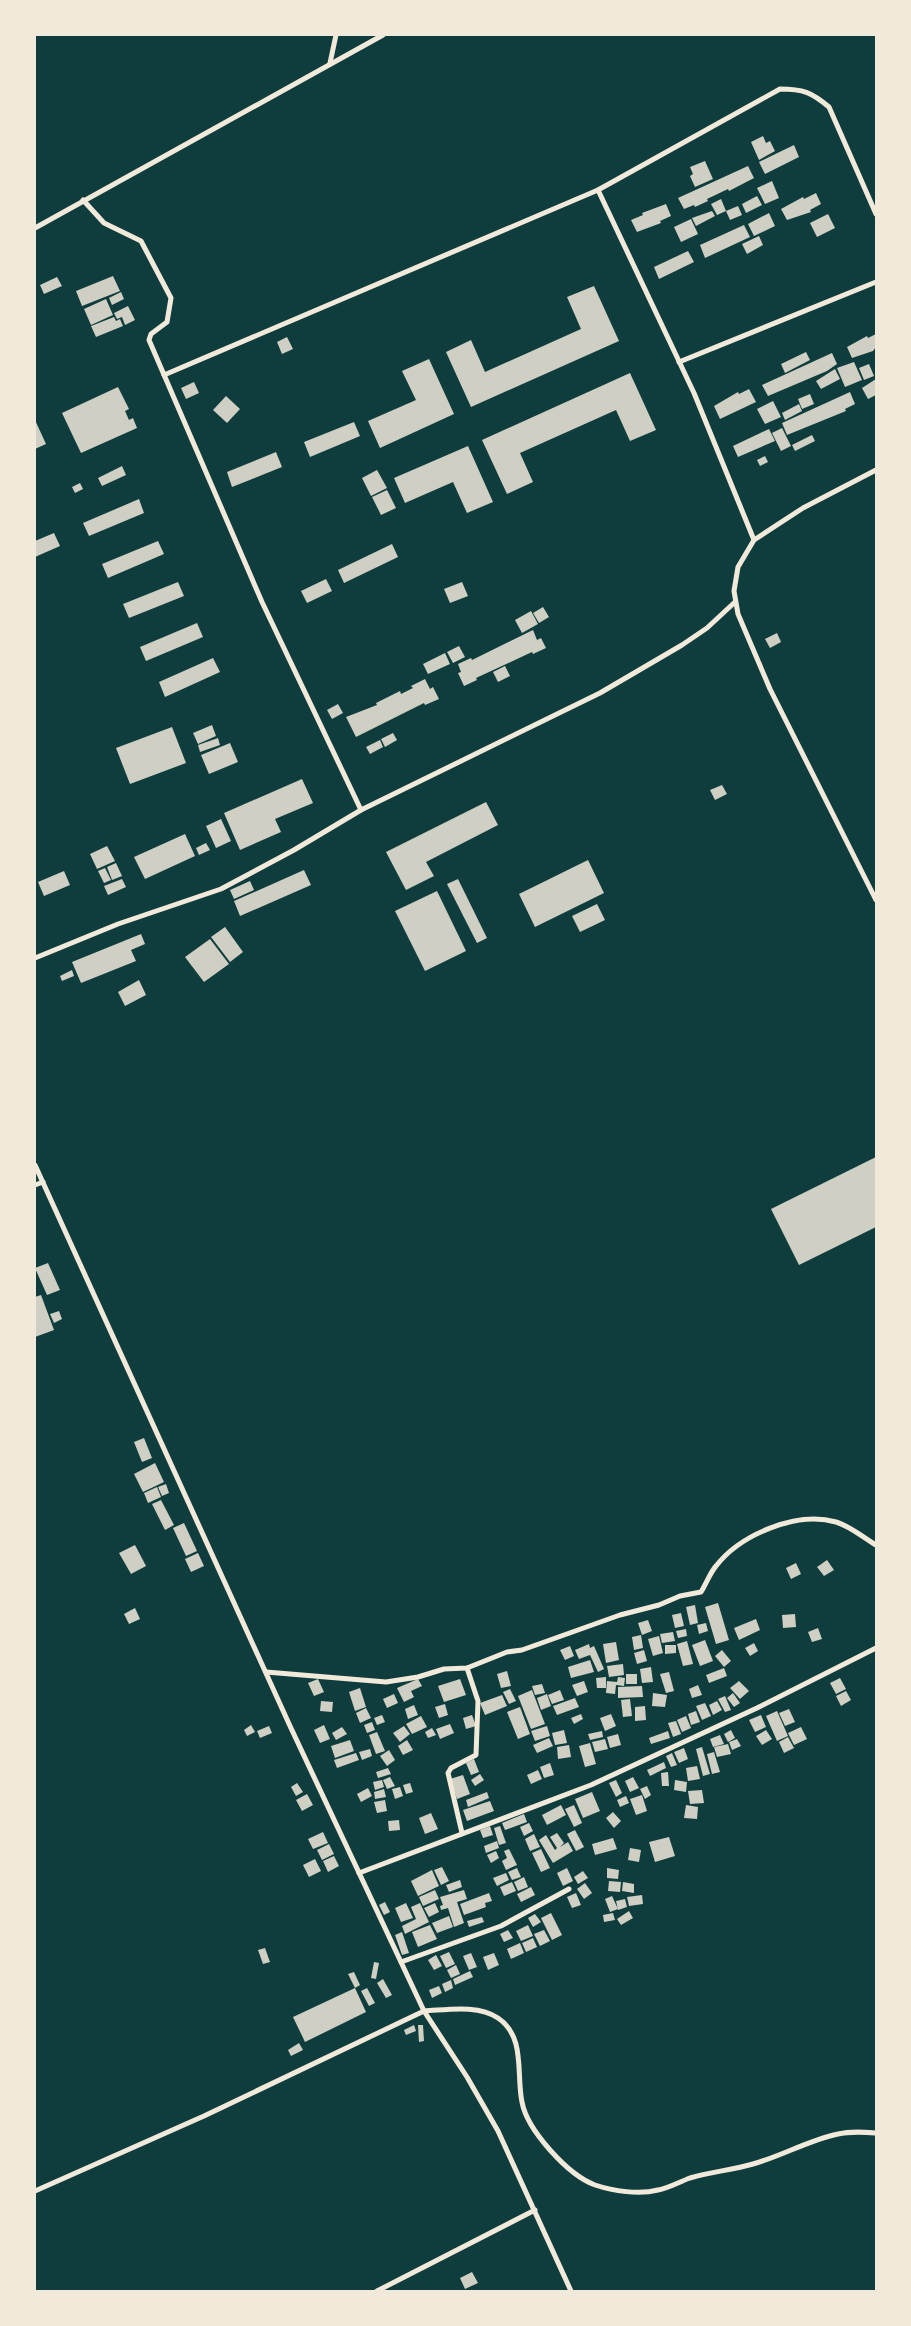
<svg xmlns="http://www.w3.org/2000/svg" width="911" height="2326" font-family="'Asap Condensed',sans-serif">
<rect width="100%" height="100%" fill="#0f3d3e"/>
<g fill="#cfcfc3">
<path d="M763 136 766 143 770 141 775 151 759 160 751 142Z"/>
<path d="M794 145 799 157 765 174 759 162Z"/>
<path d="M705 161 713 179 695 187 690 176 693 174 690 167Z"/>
<path d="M748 166 754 178 729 191 728 189 707 199 708 201 695 207 694 205 684 209 678 198Z"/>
<path d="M772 181 779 198 765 204 757 188Z"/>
<path d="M816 193 821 204 810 210 811 212 787 220 781 209 803 197 804 199Z"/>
<path d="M757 196 762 205 746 213 742 204Z"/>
<path d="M721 199 726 211 717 215 711 204Z"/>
<path d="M666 204 671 216 660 221 661 223 637 232 631 220 643 215 642 213Z"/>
<path d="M738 206 742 215 730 220 726 211Z"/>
<path d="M712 211 715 216 696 226 692 218Z"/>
<path d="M769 213 775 226 754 236 748 224Z"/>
<path d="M828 214 835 228 817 237 810 223Z"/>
<path d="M691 219 698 234 681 242 674 227Z"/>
<path d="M744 225 750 237 705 258 700 245Z"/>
<path d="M759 236 763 245 747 254 742 244Z"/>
<path d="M688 251 694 262 659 279 654 267Z"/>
<path d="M113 276 120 291 82 306 76 291Z"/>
<path d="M57 277 62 286 44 294 40 285Z"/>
<path d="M594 286 619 341 471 407 446 352 471 340 485 372 581 329 567 297Z"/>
<path d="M121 292 124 299 112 305 109 298Z"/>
<path d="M106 299 113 315 91 325 84 309Z"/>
<path d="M128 306 135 320 125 325 122 317 117 319 114 313Z"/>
<path d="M114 317 116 321 120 319 123 326 96 337 91 326Z"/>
<path d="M876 334V347L873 351 852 358 847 347 867 336 868 338Z"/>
<path d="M287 337 293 349 282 354 277 342Z"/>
<path d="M806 352 810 360 785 373 781 364Z"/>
<path d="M832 353 837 364 827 371 768 396 762 385Z"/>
<path d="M429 359 454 414 380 448 368 421 416 400 402 371Z"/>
<path d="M854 362 862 380 845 387 837 368Z"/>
<path d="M869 364 874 376 864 380 859 368Z"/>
<path d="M835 369 840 379 821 389 816 381Z"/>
<path d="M630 373 656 430 630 441 616 410 520 453 533 482 507 494 482 440Z"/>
<path d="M876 379V395L868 399 862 388Z"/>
<path d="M194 382 199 393 186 399 181 388Z"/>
<path d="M118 387 129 409 125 411 129 420 133 418 137 428 81 453 62 413Z"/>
<path d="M749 389 756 402 720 419 714 406 738 392 739 394Z"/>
<path d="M850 392 855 404 845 409 846 411 787 435 782 423Z"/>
<path d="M810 394 814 404 802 409 798 399Z"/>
<path d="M226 396 240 409 227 423 213 410Z"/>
<path d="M773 401 781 417 765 424 757 409Z"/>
<path d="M799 404 802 411 785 420 782 413Z"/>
<path d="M35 420 46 444 35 449Z"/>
<path d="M354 422 360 436 310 457 304 442Z"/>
<path d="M782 428 791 446 781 451 772 433Z"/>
<path d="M769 429 775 441 738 457 733 446Z"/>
<path d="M812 435 815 441 795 451 792 445Z"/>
<path d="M468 446 493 502 467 513 453 482 405 503 394 478Z"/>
<path d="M276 452 282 467 232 487 227 472Z"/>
<path d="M765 456 768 462 760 466 757 460Z"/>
<path d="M122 466 126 475 102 486 98 478Z"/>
<path d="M377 470 387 488 371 496 362 478Z"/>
<path d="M80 483 83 489 75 493 72 487Z"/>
<path d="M387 490 396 508 381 515 372 497Z"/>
<path d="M139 499 144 513 89 536 83 523Z"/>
<path d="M54 533 60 546 35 557V541Z"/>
<path d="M158 541 164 554 108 578 102 564Z"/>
<path d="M392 544 398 557 344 583 338 570Z"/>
<path d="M326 579 332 591 307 603 301 591Z"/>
<path d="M178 582 184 596 129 618 123 604Z"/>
<path d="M462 582 468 596 450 603 444 589Z"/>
<path d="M543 607 549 617 539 623 533 613Z"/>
<path d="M531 611 538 624 522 633 515 620Z"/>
<path d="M197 623 203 637 146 661 140 647Z"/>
<path d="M533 630 537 640 541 638 546 648 533 654 532 652 476 678 477 680 464 686 458 673 461 672 458 664 471 658 472 660Z"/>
<path d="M777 633 781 642 770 648 765 639Z"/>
<path d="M459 646 465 657 453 663 447 652Z"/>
<path d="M445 653 450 664 428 674 423 664Z"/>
<path d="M213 658 220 672 165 697 159 682Z"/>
<path d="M505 666 510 676 498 682 493 672Z"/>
<path d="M425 679 430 689 433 687 439 699 425 705 424 703 356 737 346 717 377 705 376 703 400 691 401 694 413 688 411 686Z"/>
<path d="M338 704 343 713 332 719 327 710Z"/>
<path d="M212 725 216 736 198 744 193 733Z"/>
<path d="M172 727 186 763 130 784 116 748Z"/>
<path d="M393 733 397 740 385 747 381 739Z"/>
<path d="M218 738 220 745 200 752 198 745Z"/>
<path d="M380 740 383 747 370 754 366 747Z"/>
<path d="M230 743 238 762 209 774 201 755Z"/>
<path d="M302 779 313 803 275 819 281 832 240 850 224 813Z"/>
<path d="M722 785 727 794 715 800 710 790Z"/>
<path d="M486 802 498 825 426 862 434 876 406 890 386 852Z"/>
<path d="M221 819 231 841 216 848 206 826Z"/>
<path d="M185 834 195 856 145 879 134 857Z"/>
<path d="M206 843 210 850 199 855 196 848Z"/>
<path d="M107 846 115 861 97 869 90 854Z"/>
<path d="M588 860 604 893 535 927 519 894Z"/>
<path d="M116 863 122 876 112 880 107 867Z"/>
<path d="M105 868 111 880 104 883 98 871Z"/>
<path d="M304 870 311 885 240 916 234 901Z"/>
<path d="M64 871 70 885 44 896 38 882Z"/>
<path d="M122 879 126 887 108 895 104 886Z"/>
<path d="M458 879 487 938 477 943 447 884Z"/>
<path d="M250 881 254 890 234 899 230 890Z"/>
<path d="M437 891 466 951 425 971 395 911Z"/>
<path d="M597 904 605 920 580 932 572 916Z"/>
<path d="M225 927 243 952 230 962 211 937Z"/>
<path d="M141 934 145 944 131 950 136 961 81 983 72 962Z"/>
<path d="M210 939 229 964 204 982 185 957Z"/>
<path d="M72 970 74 976 62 981 60 976Z"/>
<path d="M139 980 146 995 125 1006 118 992Z"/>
<path d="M876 1157V1227L799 1265 771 1209Z"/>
<path d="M48 1263 60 1290 47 1295 35 1268Z"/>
<path d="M41 1295 54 1330 35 1337V1297Z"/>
<path d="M59 1311 62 1319 54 1323 50 1314Z"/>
<path d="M144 1438 152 1458 142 1462 134 1442Z"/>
<path d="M155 1463 164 1482 143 1492 134 1474Z"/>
<path d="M166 1484 169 1493 162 1496 158 1487Z"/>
<path d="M157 1487 161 1497 148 1503 144 1493Z"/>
<path d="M161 1500 174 1525 165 1530 152 1504Z"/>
<path d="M184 1523 197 1551 186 1556 173 1528Z"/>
<path d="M135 1545 146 1566 131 1574 119 1553Z"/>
<path d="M198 1553 204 1566 191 1572 185 1559Z"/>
<path d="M827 1560 834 1570 824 1576 817 1567Z"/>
<path d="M796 1563 801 1574 791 1579 786 1568Z"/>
<path d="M718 1603 729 1640 716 1644 705 1607Z"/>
<path d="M695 1605 698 1623 690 1625 686 1607Z"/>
<path d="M135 1608 140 1619 129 1624 124 1614Z"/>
<path d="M681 1613 684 1626 675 1628 672 1615Z"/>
<path d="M795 1614 796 1627 783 1628 782 1615Z"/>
<path d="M756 1619 760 1630 739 1640 734 1628Z"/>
<path d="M648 1620 652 1631 642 1635 638 1623Z"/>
<path d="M706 1623 708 1631 699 1634 697 1625Z"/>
<path d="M818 1628 822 1639 812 1642 808 1632Z"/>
<path d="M686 1629 687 1636 678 1638 676 1631Z"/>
<path d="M673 1632 675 1641 662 1643 660 1634Z"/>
<path d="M641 1635 643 1648 634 1650 632 1637Z"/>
<path d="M659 1636 663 1653 653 1656 648 1639Z"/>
<path d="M705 1640 713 1661 700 1666 692 1645Z"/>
<path d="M687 1641 693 1664 683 1666 677 1644Z"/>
<path d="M616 1642 619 1660 606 1663 603 1644Z"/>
<path d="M754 1643 758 1651 750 1656 745 1648Z"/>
<path d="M589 1644 590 1648 594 1646 604 1669 598 1672 590 1655 579 1659 575 1650Z"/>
<path d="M665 1645H676V1653L665 1654Z"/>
<path d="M570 1646 574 1656 565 1660 560 1650Z"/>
<path d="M644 1650 647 1661 637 1664 634 1653Z"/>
<path d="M722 1650 731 1661 724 1667 715 1656Z"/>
<path d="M590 1660 594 1672 571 1678 568 1667Z"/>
<path d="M623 1664 624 1675 609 1677 607 1666Z"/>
<path d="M651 1667 653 1682 642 1683 640 1669Z"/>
<path d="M724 1668 727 1676 709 1683 706 1675Z"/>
<path d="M507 1671 511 1686 501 1688 497 1674Z"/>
<path d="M669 1672 674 1691 666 1693 660 1674Z"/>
<rect x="626" y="1674" width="11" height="10"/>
<path d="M606 1677V1688H597L596 1678Z"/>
<path d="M618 1677 625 1678 624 1686 616 1685 615 1694 606 1693 607 1681 617 1682Z"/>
<path d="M840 1678 846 1689 836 1694 830 1683Z"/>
<path d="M318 1679 324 1692 314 1696 308 1683Z"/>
<path d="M418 1679 422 1686 411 1691 414 1697 404 1702 397 1688Z"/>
<path d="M460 1679 466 1695 444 1702 438 1686Z"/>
<path d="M584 1681 588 1692 577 1696 572 1685Z"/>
<path d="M739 1681 749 1691 740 1699 730 1688Z"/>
<path d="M542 1684 545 1693 535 1695 532 1686Z"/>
<path d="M698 1685 702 1695 692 1698 689 1689Z"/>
<path d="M642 1686 643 1697 618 1698V1687Z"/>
<path d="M360 1688 366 1707 355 1711 349 1692Z"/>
<path d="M510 1689 516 1701 509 1704 503 1692Z"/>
<path d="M532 1690 545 1724 531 1729 518 1696Z"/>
<path d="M560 1690 564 1700 552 1704 548 1695Z"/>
<path d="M846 1691 851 1700 841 1706 836 1696Z"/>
<path d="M653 1693 667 1695 665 1707 652 1706Z"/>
<path d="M733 1693 740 1703 734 1707 727 1698Z"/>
<path d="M394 1694 398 1703 387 1708 383 1699Z"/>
<path d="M547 1694 551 1706 541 1710 537 1698Z"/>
<path d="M502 1695 507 1706 485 1715 480 1703Z"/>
<path d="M725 1696 731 1710 725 1712 718 1699Z"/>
<path d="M575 1698 579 1707 557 1715 553 1706Z"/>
<path d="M630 1699 632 1716 623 1717 621 1700Z"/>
<path d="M321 1701 333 1702 332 1712 320 1711Z"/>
<path d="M717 1701 722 1710 713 1715 709 1705Z"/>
<path d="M705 1703 711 1716 702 1720 696 1706Z"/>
<path d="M445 1704 448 1715 439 1718 435 1707Z"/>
<path d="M414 1705 418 1715 408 1719 405 1709Z"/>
<path d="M645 1706 646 1720 635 1721V1707Z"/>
<path d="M520 1707 530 1734 518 1739 507 1712Z"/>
<path d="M366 1708 371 1718 360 1723 356 1713Z"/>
<path d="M789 1709 795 1722 785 1726 779 1713Z"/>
<path d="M696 1711 700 1722 691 1725 688 1714Z"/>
<path d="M777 1711 788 1736 777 1741 766 1716Z"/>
<path d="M581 1714 583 1719 574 1724 571 1718Z"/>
<path d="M611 1714 616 1726 605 1731 600 1718Z"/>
<path d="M382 1715 385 1722 377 1725 374 1718Z"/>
<path d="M472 1715 476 1726 466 1729 463 1718Z"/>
<path d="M761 1715 766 1727 755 1732 749 1720Z"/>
<path d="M421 1716 427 1727 412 1734 406 1724Z"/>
<path d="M686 1716 691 1728 682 1732 677 1720Z"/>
<path d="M676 1721 681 1734 673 1737 668 1723Z"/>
<path d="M372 1722 375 1730 367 1733 364 1725Z"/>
<path d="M450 1724 454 1733 440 1739 436 1729Z"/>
<path d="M251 1725 255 1732 247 1736 244 1730Z"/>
<path d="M324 1725 330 1739 320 1743 314 1730Z"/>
<path d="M269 1726 272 1733 260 1738 257 1731Z"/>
<path d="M404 1726 410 1734 400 1742 393 1733Z"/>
<path d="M547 1726 550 1736 535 1741 531 1731Z"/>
<path d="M342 1727 347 1734 336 1740 332 1733Z"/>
<path d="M801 1727 807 1739 794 1745 788 1733Z"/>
<path d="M432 1728 436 1735 428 1738 425 1732Z"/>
<path d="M564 1730 567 1743 555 1745 552 1733Z"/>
<path d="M731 1730 735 1738 728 1742 724 1734Z"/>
<path d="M766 1730 772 1739 762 1745 756 1736Z"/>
<path d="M602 1731 603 1737 590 1740 588 1734Z"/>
<path d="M668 1731 670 1738 651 1744 649 1738Z"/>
<path d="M377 1732 385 1751 376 1754 369 1735Z"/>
<path d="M618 1734 621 1745 610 1748 607 1737Z"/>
<path d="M720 1735 724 1744 713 1747 710 1739Z"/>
<path d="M788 1737 794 1748 784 1753 779 1742Z"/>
<path d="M549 1738 553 1746 537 1753 533 1745Z"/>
<path d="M605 1739 608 1749 595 1752 592 1742Z"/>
<path d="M737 1739 741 1746 732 1750 729 1742Z"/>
<path d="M350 1740 354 1751 335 1758 331 1746Z"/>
<path d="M407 1740 413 1750 403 1755 398 1746Z"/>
<path d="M590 1743 596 1764 585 1767 579 1746Z"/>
<path d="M728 1744 731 1754 717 1757 714 1747Z"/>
<path d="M569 1745 571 1757 558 1759 557 1747Z"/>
<path d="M702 1747 710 1774 703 1776 696 1749Z"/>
<path d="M684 1748 688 1759 679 1763 674 1752Z"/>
<path d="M370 1749 372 1756 362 1760 359 1752Z"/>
<path d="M389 1750 395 1760 387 1766 380 1756Z"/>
<path d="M714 1752 720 1772 712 1774 707 1754Z"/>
<path d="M356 1753 359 1760 337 1768 334 1760Z"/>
<path d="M672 1753 677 1765 671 1767 666 1756Z"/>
<path d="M474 1759 479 1772 471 1775 466 1763Z"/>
<path d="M664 1762 666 1768 650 1776 647 1770Z"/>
<path d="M550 1763 554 1775 544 1778 540 1767Z"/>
<path d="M697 1766 700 1779 688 1781 686 1768Z"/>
<path d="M388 1768 391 1774 378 1778 376 1772Z"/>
<path d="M538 1770 542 1779 531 1784 527 1775Z"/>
<path d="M668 1772 669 1786H662L661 1773Z"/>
<path d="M480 1774 484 1780 475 1786 471 1780Z"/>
<path d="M463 1775 470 1794 457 1799 450 1779Z"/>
<path d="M390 1777 395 1786 387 1789 383 1780Z"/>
<path d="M633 1777 639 1788 630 1792 625 1781Z"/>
<path d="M382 1780 384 1787 375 1790 373 1782Z"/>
<path d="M616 1780 622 1793 616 1797 609 1783Z"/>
<path d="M675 1780 687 1782 686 1792 674 1790Z"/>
<path d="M297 1783 303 1792 296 1796 291 1787Z"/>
<path d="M410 1783 413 1792 406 1794 403 1785Z"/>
<path d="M647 1786 651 1795 645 1799 640 1789Z"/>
<path d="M400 1787 403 1796 395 1799 392 1789Z"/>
<path d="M368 1788 372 1796 361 1802 357 1794Z"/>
<path d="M384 1789 386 1797 375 1799 374 1792Z"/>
<path d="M702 1790 704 1803 690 1804 688 1791Z"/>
<path d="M487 1792 489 1798 468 1807 466 1800Z"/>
<path d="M592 1792 600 1811 583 1818 575 1799Z"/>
<path d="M307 1794 313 1805 302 1811 296 1800Z"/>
<path d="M642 1795 647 1811 636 1815 630 1799Z"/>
<path d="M626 1796 629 1803 620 1807 617 1800Z"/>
<path d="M385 1800 387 1811 377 1813 374 1802Z"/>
<path d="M490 1801 494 1811 467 1821 463 1810Z"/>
<path d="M561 1805 566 1815 547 1825 542 1815Z"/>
<path d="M574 1805 582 1823 574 1827 565 1809Z"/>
<path d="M686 1805 698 1807 697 1819 684 1818Z"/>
<path d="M613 1812 621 1821 614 1828 606 1818Z"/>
<path d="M431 1813 438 1829 425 1834 419 1818Z"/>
<path d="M524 1814 527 1822 505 1830 502 1823Z"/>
<path d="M399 1820 400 1830 389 1831 388 1821Z"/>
<path d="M529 1823 533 1831 524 1836 520 1827Z"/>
<path d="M490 1826 493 1835 483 1838 480 1830Z"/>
<path d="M500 1826 506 1843 499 1845 494 1828Z"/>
<path d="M575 1830 584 1847 576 1851 567 1834Z"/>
<path d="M323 1832 328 1843 313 1849 308 1839Z"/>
<path d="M557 1833 564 1843 560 1847 568 1842 573 1851 553 1863 539 1840 546 1835 555 1850 557 1848 550 1837Z"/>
<path d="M534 1834 540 1847 530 1851 525 1839Z"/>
<path d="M669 1837 675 1856 655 1862 649 1842Z"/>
<path d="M613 1838 617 1849 595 1855 592 1844Z"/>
<path d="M497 1841 499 1848 486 1853 484 1846Z"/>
<path d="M329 1844 334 1854 322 1860 317 1850Z"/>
<path d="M630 1848 641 1850 639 1862 628 1860Z"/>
<path d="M509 1849 517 1865 506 1870 502 1861 507 1858 504 1851Z"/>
<path d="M541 1849 550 1868 541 1872 532 1853Z"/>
<path d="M496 1851 499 1858 491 1863 487 1855Z"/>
<path d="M334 1856 339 1866 328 1872 323 1861Z"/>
<path d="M315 1859 321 1871 309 1877 303 1865Z"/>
<path d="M442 1867 449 1881 441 1885 434 1870Z"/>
<path d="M517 1868 521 1877 512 1880 508 1872Z"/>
<path d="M567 1868 573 1881 563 1886 557 1873Z"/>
<path d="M607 1868 619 1870 618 1879 607 1878Z"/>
<path d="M432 1870 439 1886 418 1896 411 1881Z"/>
<path d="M583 1871 588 1878 578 1884 574 1877Z"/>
<path d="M506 1873 509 1880 497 1886 493 1878Z"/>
<path d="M524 1877 528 1887 518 1891 514 1882Z"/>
<path d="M460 1880 462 1887 449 1892 446 1885Z"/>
<path d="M609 1881 621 1882 620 1892 608 1891Z"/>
<path d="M512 1882 516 1891 504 1896 500 1887Z"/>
<path d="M623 1882 634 1884V1893L622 1891Z"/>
<path d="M585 1883 592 1893 584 1899 577 1889Z"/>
<path d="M531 1887 535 1895 521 1902 517 1894Z"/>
<path d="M435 1890 439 1899 423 1906 419 1897Z"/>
<path d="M464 1890 467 1899 457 1902 464 1923 454 1927 448 1908 441 1910 440 1906 443 1905 440 1897Z"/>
<path d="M489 1893 492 1901 485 1903 486 1907 464 1915 460 1904Z"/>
<path d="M576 1893 581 1905 572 1908 567 1897Z"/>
<path d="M642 1895 643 1904 629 1906 627 1897Z"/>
<path d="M612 1896 618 1909 610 1912 605 1899Z"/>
<path d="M625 1899 627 1907 618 1910 616 1901Z"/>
<path d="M385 1902 390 1912 384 1915 379 1905Z"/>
<path d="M406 1903 413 1918 401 1922 395 1908Z"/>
<path d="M420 1903 429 1922 405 1934 402 1926 416 1919 411 1907Z"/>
<path d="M435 1903 439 1912 429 1917 424 1908Z"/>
<path d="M629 1911 633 1918 621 1925 617 1919Z"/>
<path d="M551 1913 562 1935 552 1940 541 1918Z"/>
<path d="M613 1913 615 1920 604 1922 603 1915Z"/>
<path d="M535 1914 541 1922 533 1927 528 1918Z"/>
<path d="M449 1916 453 1927 437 1933 432 1923Z"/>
<path d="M482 1917 484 1922 469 1927 467 1921Z"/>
<path d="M430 1925 437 1939 418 1947 412 1932Z"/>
<path d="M528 1925 533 1936 521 1941 516 1931Z"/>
<path d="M508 1930 513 1938 504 1942 500 1934Z"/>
<path d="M544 1930 550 1941 540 1946 534 1934Z"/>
<path d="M402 1932 409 1953 402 1955 395 1935Z"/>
<path d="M533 1938 537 1947 526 1952 522 1943Z"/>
<path d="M520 1943 524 1953 511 1959 507 1949Z"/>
<path d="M265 1948 270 1962 263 1964 258 1950Z"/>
<path d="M449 1952 455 1964 446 1968 440 1956Z"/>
<path d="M471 1953 477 1967 469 1970 463 1956Z"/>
<path d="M494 1953 499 1965 488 1970 483 1957Z"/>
<path d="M436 1955 442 1966 434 1970 428 1960Z"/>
<path d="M374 1962 379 1963 376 1979 371 1978Z"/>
<path d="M456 1965 460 1974 451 1978 447 1970Z"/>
<path d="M470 1971 473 1977 455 1985 453 1979Z"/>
<path d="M354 1972 360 1985 355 1988 348 1974Z"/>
<path d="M383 1979 392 1995 386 1998 377 1983Z"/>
<path d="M451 1980 453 1988 445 1992 442 1984Z"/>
<path d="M439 1986 442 1993 432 1998 429 1990Z"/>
<path d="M355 1988 366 2012 305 2042 293 2017Z"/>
<path d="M367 1988 375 2003 369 2006 361 1991Z"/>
<path d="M414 2025 416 2031 406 2035 404 2030Z"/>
<path d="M418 2025H423L424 2041 419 2042Z"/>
<path d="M299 2043 303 2050 291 2056 288 2050Z"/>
<path d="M472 2272 478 2283 465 2289 460 2278Z"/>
</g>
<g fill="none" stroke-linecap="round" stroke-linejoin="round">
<g stroke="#f1e9da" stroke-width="5">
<path d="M330 63 336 35"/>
<path d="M598 190 694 393 754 540"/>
<path d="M83 200 104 223 141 241 171 298 167 322 151 334 149 340 262 602 361 810"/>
<path d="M35 228 383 35"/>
<path d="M679 362 876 282"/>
<path d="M164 375 598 190 780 89C803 89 811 92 829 107L876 214"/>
<path d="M876 470 803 508 754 540 738 567 734 591 738 614 770 689 876 900"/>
<path d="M35 958 118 924 221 889 294 850 361 810 600 693 682 645 707 628 735 602"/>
<path d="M35 1165 290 1726 424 2011 467 2077 498 2131 571 2291"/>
<path d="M35 1185 43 1182"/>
<path d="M266 1672 386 1682 418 1677 444 1669 467 1668 507 1652 522 1650 620 1615 659 1605 680 1596 701 1592C706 1584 710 1573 716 1566 741 1534 797 1511 836 1522 850 1526 864 1538 876 1545"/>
<path d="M462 1833 448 1773 451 1768 476 1755 478 1701 467 1668"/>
<path d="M359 1873 591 1785 757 1708 876 1648"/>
<path d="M401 1962 501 1926 569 1889"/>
<path d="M35 2191 204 2116 424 2011C446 2010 478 2004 498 2018 526 2037 516 2074 522 2102 527 2130 568 2175 595 2185 613 2191 639 2195 658 2190 669 2188 679 2182 690 2178 710 2172 732 2170 753 2164 782 2156 809 2140 838 2134 851 2131 863 2132 876 2133"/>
<path d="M377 2291 535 2210"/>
</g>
</g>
<rect width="911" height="2326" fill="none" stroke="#f1e9da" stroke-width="72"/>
</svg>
